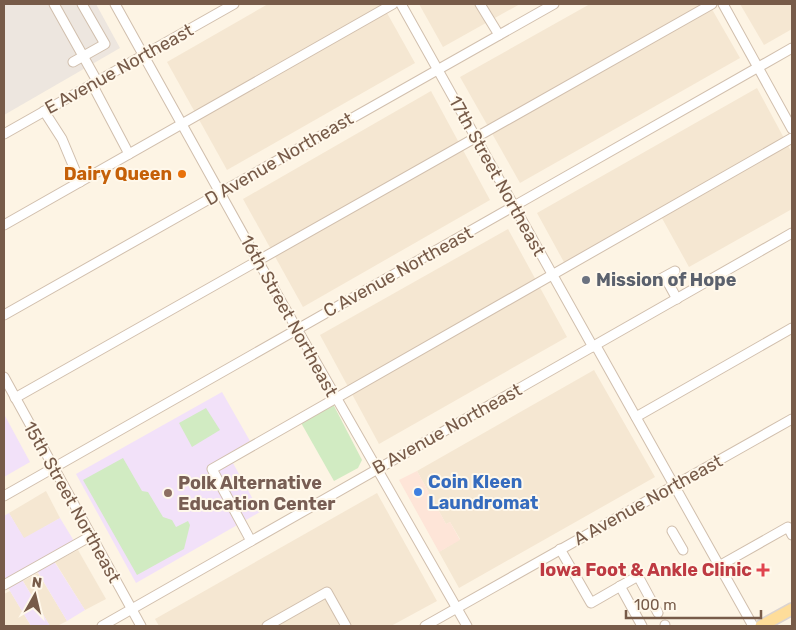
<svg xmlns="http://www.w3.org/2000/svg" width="796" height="630" font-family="Rubik,sans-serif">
<rect width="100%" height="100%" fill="#fdf4e4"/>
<g fill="#f5e7d2">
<path d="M268 4H382L415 63 227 170 167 62Z"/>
<path d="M419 4H520L443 47Z"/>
<path d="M590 4H709L740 58 520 183 460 77Z"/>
<path d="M740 4H792V29L764 45Z"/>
<path d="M757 88 792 153V209L689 267 658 211 565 264 537 213Z"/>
<path d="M431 91 490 200 303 307 243 199Z"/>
<path d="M508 229 567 337 379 444 320 335Z"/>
<path d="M594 370 655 477 459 588 439 552 460 539 450 522 446 524 417 471Z"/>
<path d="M46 491 60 518 24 539 9 513Z"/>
<path d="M377 493 437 601 391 626H159L155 619Z"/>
<path d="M78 550 106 599 85 610 55 562Z"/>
<path d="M38 573 67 621 57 626H50L23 581Z"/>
<path d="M10 591 31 626H5L4 594Z"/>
</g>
<path fill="#fee5d8" d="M417 471 446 524 450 522 460 540 439 552 399 480Z"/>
<path fill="#ede6df" d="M4 4H96L120 48 4 115Z"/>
<g fill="#f2e1f9">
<path d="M222 392 250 441 228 454 260 512 136 583 76 474Z"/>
<path d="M4 414 30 462 4 477Z"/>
<path d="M9 513 24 538 60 518 74 541 50 555 85 610 67 621 33 564 18 573 50 626H31L4 581V516Z"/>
</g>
<g fill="#d1ebc2">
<path d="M333 404 362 460 358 468 334 481 300 421Z"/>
<path d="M206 408 220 430 192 447 179 423Z"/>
<path d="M123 458 142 491 148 492 163 517 172 520 176 527 188 521 190 525 184 549 137 575 83 480Z"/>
</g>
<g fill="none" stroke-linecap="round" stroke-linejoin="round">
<g stroke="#d1bfad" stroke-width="11">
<g id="minor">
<path d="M54 4 97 81"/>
<path d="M115 4 258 261 467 626"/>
<path d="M401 4 593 347"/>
<path d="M480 4 499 35"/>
<path d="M723 4 792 129"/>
<path d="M73 62 105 44 82 4"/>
<path d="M92 84 129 154"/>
<path d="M44 111 62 139 80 182"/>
<path d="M4 134 234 4"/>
<path d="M4 225 393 4"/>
<path d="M665 277 677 299"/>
<path d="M655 282 675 271"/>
<path d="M4 315 554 4"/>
<path d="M596 346 753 626"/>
<path d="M4 377 141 626"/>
<path d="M15 398 712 4"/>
<path d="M636 417 792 328"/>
<path d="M4 496 792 48"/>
<path d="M672 531 683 550"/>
<path d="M251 541 212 469 792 138"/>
<path d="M560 549 591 603 638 576 658 613"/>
<path d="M719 566 788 527 792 535"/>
<path d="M4 585 91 536"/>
<path d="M620 586 642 626"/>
<path d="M102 626 792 233"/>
<path d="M267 626 327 592 346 626"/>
<path d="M425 626 792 419"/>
<path d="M665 626V625"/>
</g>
</g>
<g stroke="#dcd4d0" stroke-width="14">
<path id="major" d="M761 626 792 609"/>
</g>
<use href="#minor" stroke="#fff" stroke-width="9"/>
<use href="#major" stroke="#fedd9a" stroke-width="11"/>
</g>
<circle fill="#e8710a" stroke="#fff8eb" stroke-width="2" cx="182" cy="174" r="5"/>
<circle fill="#6b7280" stroke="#fff8eb" stroke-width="2" cx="586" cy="280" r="5"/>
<circle fill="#3f7fe0" stroke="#fff8eb" stroke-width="2" cx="418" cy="492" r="5"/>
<circle fill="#8d6e63" stroke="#fff8eb" stroke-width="2" cx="168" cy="493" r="5"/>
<path fill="#e0444e" stroke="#fff8eb" stroke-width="2" d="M760.5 562.5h5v5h5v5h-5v5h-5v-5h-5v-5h5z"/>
<g text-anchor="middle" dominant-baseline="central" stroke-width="4" stroke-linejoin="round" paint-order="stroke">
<g font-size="18" fill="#775b49" stroke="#fff8eb">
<text transform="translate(119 69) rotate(-29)">E Avenue Northeast</text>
<text transform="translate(279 159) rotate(-30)">D Avenue Northeast</text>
<text transform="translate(497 176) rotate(61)">17th Street Northeast</text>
<text transform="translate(398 272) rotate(-29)">C Avenue Northeast</text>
<text transform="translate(289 316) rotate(61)">16th Street Northeast</text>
<text transform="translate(447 429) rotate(-29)">B Avenue Northeast</text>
<text transform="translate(648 500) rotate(-29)">A Avenue Northeast</text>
<text transform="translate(72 502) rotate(61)">15th Street Northeast</text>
</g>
<g font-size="18" font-weight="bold" fill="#c56008" stroke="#fff8eb" text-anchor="end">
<text x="172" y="174">Dairy Queen</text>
</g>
<g font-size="18" font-weight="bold" fill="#5b616d" stroke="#fff8eb" text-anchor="start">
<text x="596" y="280">Mission of Hope</text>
</g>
<g font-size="18" font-weight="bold" fill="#366cbe" stroke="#fff8eb" text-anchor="start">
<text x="428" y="482">Coin Kleen<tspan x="428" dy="21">Laundromat</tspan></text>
</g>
<g font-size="18" font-weight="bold" fill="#785e54" stroke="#fff8eb" text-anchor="start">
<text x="178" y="483">Polk Alternative<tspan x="178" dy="21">Education Center</tspan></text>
</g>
<g font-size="18" font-weight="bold" fill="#be3a42" stroke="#fff8eb" text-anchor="end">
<text x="752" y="570">Iowa Foot &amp; Ankle Clinic</text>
</g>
</g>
<rect width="796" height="630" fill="none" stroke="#775b49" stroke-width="10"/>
<g transform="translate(35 595) rotate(8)" stroke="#fff8eb" stroke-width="4" paint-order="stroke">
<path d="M0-4L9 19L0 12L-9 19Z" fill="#775b49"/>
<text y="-8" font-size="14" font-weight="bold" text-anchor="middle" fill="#775b49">N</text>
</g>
<path d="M626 610v8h135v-8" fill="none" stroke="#775b49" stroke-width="2.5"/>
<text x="634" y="610" font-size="15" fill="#775b49" stroke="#fff8eb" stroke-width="4" paint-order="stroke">100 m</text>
</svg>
